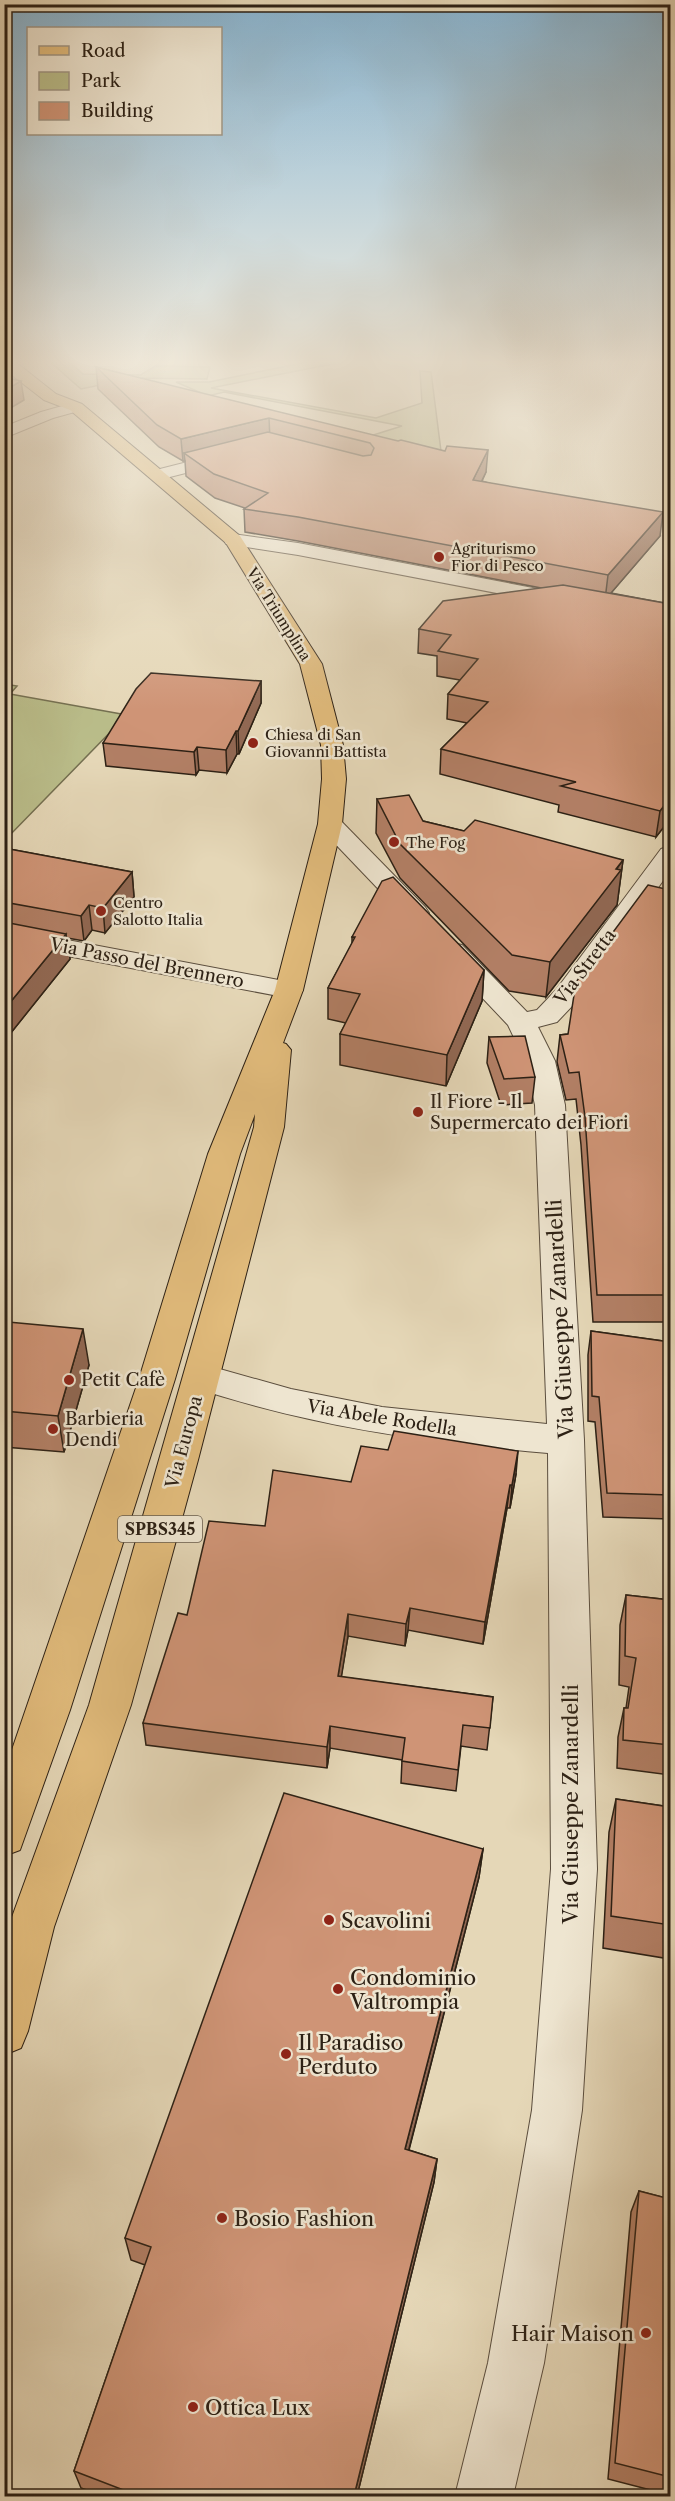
<svg xmlns="http://www.w3.org/2000/svg" width="675" height="2501" font-family="'Libre Caslon Text',serif">
<rect width="100%" height="100%" fill="#e5d7b7"/>
<filter id="stains"><feTurbulence type="fractalNoise" baseFrequency=".00333" numOctaves="4"/><feColorMatrix values="0 0 0 0 .2 0 0 0 0 .09 0 0 0 0 .02 0 0 0 .5 -.17"/></filter>
<radialGradient id="worn" r=".72"><stop offset=".6" stop-color="#630" stop-opacity="0"/><stop offset="1" stop-color="#630" stop-opacity=".3"/></radialGradient>
<g fill="#babd8a" stroke="#746f50" stroke-width="1.5">
<path d="M48 360H67L83 374 141 375 155 366 210 367 207 379 134 378 81 389Z"/>
<path d="M317 360 347 361 211 388 376 418 422 403 420 371 431 372 442 459 351 442 402 426 224 392 208 396 176 382H209Z"/>
<path d="M4 684 17 686 10 694 127 715 8 837 4 836Z"/>
</g>
<g fill="none" stroke-linecap="round" stroke-linejoin="round">
<g stroke="#5b4e3e" stroke-width="2">
<g id="minor">
<path d="M76 402 84 407 82 410 53 418 4 438V427L41 412Z"/>
<path d="M227 452 233 453 236 457 233 461 158 480 152 479 149 475 152 471Z"/>
<path d="M233 534 298 543 559 593 566 595 569 599 566 603 559 605 298 555 226 544 224 540 226 536Z"/>
<path d="M330 817 339 819 425 907 429 913 425 919 416 921 407 919 321 829 318 824 321 819Z"/>
<path d="M670 846V871L576 1002 557 1022 538 1027 555 1061 565 1105 584 1440 597 1869 582 2110 544 2363 513 2496H455L488 2363 532 2110 551 1869 548 1453C421 1442 311 1426 189 1386L184 1377 189 1368 202 1364 291 1389 382 1407 547 1424 535 1105 525 1061 508 1025 438 951 442 945 452 943 462 945 527 1012 537 1010 556 990 661 849Z"/>
<path d="M4 928 289 982 299 984 303 990 299 996 289 998 4 944Z"/>
</g>
</g>
<g stroke="#2d2115" stroke-width="2">
<path id="primary" d="M4 360H13L56 394 82 404 240 536 322 664 343 745 346 779 342 824 303 990 283 1043 286 1044 291 1050 284 1127 198 1460 131 1705 54 1927 28 2031 21 2048 4 2055V1939L89 1705 254 1127 255 1114 240 1154 175 1379 70 1710 20 1850 4 1856V1773L139 1379 208 1154 275 990 318 824 322 779 321 745 300 664 226 543 70 410 44 400 4 369Z"/>
</g>
<use href="#minor" fill="#eee5d0" fill-rule="evenodd"/>
<use href="#primary" fill="#e2bc7c" fill-rule="evenodd"/>
</g>
<g fill="#b27f65" stroke="#2d2115" stroke-width="1.5">
<path d="M96 367 486 472 482 481 660 536 611 593 670 604V819L656 837 558 812 559 805 440 774 441 749 467 723 447 719 448 694 460 680 437 676V656L418 653 419 629 541 588 298 541 245 532 244 509 245 508 215 498 186 476 185 461H183L159 447 98 389Z"/>
<path d="M261 681V703L239 754H237L227 773 199 770 196 775 106 766 103 743Z"/>
<path d="M377 799 423 821 464 831 623 860 617 905 546 997 509 991 400 878 376 833Z"/>
<path d="M4 848 132 872 134 897 105 933 92 930 84 941 67 938 70 959 6 1039H4Z"/>
<path d="M670 890V1322H593L581 1145 576 1099 566 1100 557 1062 560 1035 568 1034Z"/>
<path d="M352 937 484 970 482 1001 446 1086 340 1065V1034L346 1023 328 1019V988L352 944Z"/>
<path d="M489 1037 535 1077 532 1103 501 1105 487 1063Z"/>
<path d="M591 1331 670 1342V1519L603 1517 595 1422 588 1421V1355Z"/>
<path d="M4 1332 89 1365 64 1452 4 1447Z"/>
<path d="M516 1474 510 1508H507L483 1644 408 1630 405 1646 348 1636 341 1677 493 1697 487 1750 461 1746 456 1791 401 1783 402 1760 330 1748 327 1768 146 1745 143 1723 187 1615 265 1526 351 1482Z"/>
<path d="M626 1595 670 1600V1775L617 1768 618 1737 624 1708H626L629 1687 619 1685 620 1625Z"/>
<path d="M616 1799 670 1807V1959L603 1948 609 1832Z"/>
<path d="M483 1849 479 1877 409 2150 437 2159 434 2182 357 2496H104L81 2488 74 2471 145 2265 131 2260 125 2238Z"/>
<path d="M639 2191 670 2199V2495L608 2479 631 2212Z"/>
</g>
<g fill="#916853" stroke="#2d2115" stroke-width="1.5">
<path d="M21 381 24 400 4 412V391Z"/>
<path d="M269 418 270 440 184 453 185 461H183L181 439Z"/>
<path d="M488 450 486 472 471 503 473 480Z"/>
<path d="M663 512 660 536 605 600 608 575Z"/>
<path d="M261 681V703L239 754 238 731Z"/>
<path d="M236 731 237 754 227 773 226 750Z"/>
<path d="M197 747 199 770 196 775 194 752Z"/>
<path d="M670 798V819L656 837 660 811Z"/>
<path d="M623 860 617 905 546 997 550 962Z"/>
<path d="M132 872 134 897 105 933 103 908Z"/>
<path d="M89 905 92 930 84 941 81 916Z"/>
<path d="M66 934 70 959 6 1039 4 1030V1010Z"/>
<path d="M484 970 482 1001 446 1086 447 1055Z"/>
<path d="M83 1329 89 1365 64 1452 58 1416Z"/>
<path d="M518 1451 516 1474 510 1508 512 1485Z"/>
<path d="M510 1485 507 1508 483 1644 485 1622Z"/>
<path d="M410 1608 408 1630 405 1646 406 1624Z"/>
<path d="M348 1614V1636L338 1698V1676Z"/>
<path d="M330 1726V1748L327 1768V1747Z"/>
<path d="M483 1849 479 1877 403 2172 405 2149Z"/>
<path d="M437 2159 434 2182 357 2496H354Z"/>
</g>
<g fill="#cf9476" stroke="#2d2115" stroke-width="1.5">
<path d="M96 367 398 441 401 440 445 451 447 446 488 450 473 480 663 512 608 575 298 517 244 509 268 493 214 474 184 453 268 432 363 456 371 455 374 448 370 443 269 418 181 439 157 425Z"/>
<path d="M4 377 21 381 4 391Z"/>
<path d="M563 585 670 604V798L660 811 561 786 576 782 441 749 488 702 448 694 478 659 438 651 451 635 419 629 443 601Z"/>
<path d="M151 673 261 681 238 731H236L226 750 197 747 194 752 103 743 136 689Z"/>
<path d="M409 795 423 821 464 831 475 820 623 860 616 869 621 870 550 962 512 955 400 844 377 799Z"/>
<path d="M4 848 132 872 103 908 89 905 81 916 4 902Z"/>
<path d="M393 877 484 970 447 1055 340 1034 360 994 328 988 355 937H352L382 881Z"/>
<path d="M648 885 670 890V1295H597L585 1117 579 1072 569 1073 560 1035 568 1034 576 982Z"/>
<path d="M4 922 66 934 4 1010Z"/>
<path d="M525 1036 535 1077 504 1079 489 1037Z"/>
<path d="M8 1322 83 1329 58 1416 4 1411V1332Z"/>
<path d="M591 1331 670 1342V1495L607 1493 599 1397 592 1396Z"/>
<path d="M394 1431 518 1451 512 1485H510L485 1622 410 1608 406 1624 348 1614 338 1676 493 1697 490 1728 463 1725 458 1770 402 1761 405 1738 330 1726 327 1747 143 1723 178 1613 187 1615 209 1521 265 1526 273 1470 351 1482 361 1446 388 1450Z"/>
<path d="M626 1595 670 1600V1745L623 1740 624 1708H628L636 1658 625 1656Z"/>
<path d="M284 1793 483 1849 405 2149 437 2159 354 2496H139L74 2471 151 2247 125 2238Z"/>
<path d="M616 1799 670 1807V1925L611 1916Z"/>
<path d="M639 2191 670 2199V2477L615 2463Z"/>
</g>
<linearGradient id="sky" x2="0" y2="1"><stop stop-color="#88b6d4"/><stop offset="0.51" stop-color="#f3eddf"/><stop offset="1" stop-color="#f3eddf" stop-opacity="0"/></linearGradient>
<rect width="675" height="710" fill="url(#sky)"/>
<g fill="#8f2418" stroke="#eee5d0" stroke-width="2">
<circle cx="439" cy="557" r="6"/>
<circle cx="253" cy="743" r="6"/>
<circle cx="394" cy="842" r="6"/>
<circle cx="101" cy="911" r="6"/>
<circle cx="418" cy="1112" r="6"/>
<circle cx="69" cy="1380" r="6"/>
<circle cx="53" cy="1429" r="6"/>
<circle cx="329" cy="1920" r="6"/>
<circle cx="338" cy="1989" r="6"/>
<circle cx="286" cy="2054" r="6"/>
<circle cx="222" cy="2218" r="6"/>
<circle cx="646" cy="2333" r="6"/>
<circle cx="193" cy="2407" r="6"/>
</g>
<g text-anchor="middle" dominant-baseline="central" stroke-width="5" stroke-linejoin="round" paint-order="stroke">
<g font-size="15" fill="#2d2115" stroke="#eee5d0" text-anchor="start">
<text x="451" y="548">Agriturismo<tspan x="451" dy="17">Fior di Pesco</tspan></text>
<text x="265" y="734">Chiesa di San<tspan x="265" dy="17">Giovanni Battista</tspan></text>
<text x="406" y="842">The Fog</text>
<text x="113" y="902">Centro<tspan x="113" dy="17">Salotto Italia</tspan></text>
</g>
<g font-size="15" fill="#2d2115" stroke="#eee5d0">
<text transform="translate(279 614) rotate(58)">Via Triumplina</text>
</g>
<rect fill="#eee5d0" stroke="#675c4d" stroke-width="1.5" x="118" y="1516" width="84" height="26" rx="4.5"/>
<g font-size="16" font-weight="bold" fill="#2d2115">
<text x="160" y="1529">SPBS345</text>
</g>
<g font-size="18" fill="#2d2115" stroke="#eee5d0">
<text transform="translate(147 963) rotate(11)">Via Passo del Brennero</text>
<text transform="translate(585 967) rotate(-53)">Via Stretta</text>
<text transform="translate(382 1418) rotate(9)">Via Abele Rodella</text>
<text transform="translate(184 1442) rotate(-75)">Via Europa</text>
</g>
<g font-size="18" fill="#2d2115" stroke="#eee5d0" text-anchor="start">
<text x="430" y="1102">Il Fiore - Il<tspan x="430" dy="21">Supermercato dei Fiori</tspan></text>
<text x="81" y="1380">Petit Cafè</text>
<text x="65" y="1419">Barbieria<tspan x="65" dy="21">Dendi</tspan></text>
</g>
<g font-size="21" fill="#2d2115" stroke="#eee5d0">
<text transform="translate(560 1319) rotate(-93)">Via Giuseppe Zanardelli</text>
<text transform="translate(570 1804) rotate(-90)">Via Giuseppe Zanardelli</text>
</g>
<g font-size="21" fill="#2d2115" stroke="#eee5d0" text-anchor="start">
<text x="341" y="1920">Scavolini</text>
<text x="350" y="1977">Condominio<tspan x="350" dy="24">Valtrompia</tspan></text>
<text x="298" y="2042">Il Paradiso<tspan x="298" dy="24">Perduto</tspan></text>
<text x="234" y="2218">Bosio Fashion</text>
<text x="634" y="2333" text-anchor="end">Hair Maison</text>
<text x="205" y="2407">Ottica Lux</text>
</g>
</g>
<rect width="675" height="2501" fill="none" stroke="#e5d7b7" stroke-width="24"/>
<rect x="6" y="6" width="663" height="2489" fill="none" stroke="#2d2115" stroke-width="3"/>
<rect x="12" y="12" width="651" height="2477" fill="none" stroke="#2d2115" stroke-width="1.5"/>
<rect x="27" y="27" width="195" height="108" fill="#eee5d0" stroke="#a19785" stroke-width="1.5"/>
<rect x="39" y="46" width="30" height="9" fill="#e2bc7c" stroke="#a19785" stroke-width="1.5"/>
<text x="81" y="57" font-size="18" fill="#2d2115">Road</text>
<rect x="39" y="72" width="30" height="18" fill="#babd8a" stroke="#a19785" stroke-width="1.5"/>
<text x="81" y="87" font-size="18" fill="#2d2115">Park</text>
<rect x="39" y="102" width="30" height="18" fill="#cf9476" stroke="#a19785" stroke-width="1.5"/>
<text x="81" y="117" font-size="18" fill="#2d2115">Building</text>
<rect width="100%" height="100%" filter="url(#stains)"/>
<rect width="100%" height="100%" fill="url(#worn)"/>
</svg>
